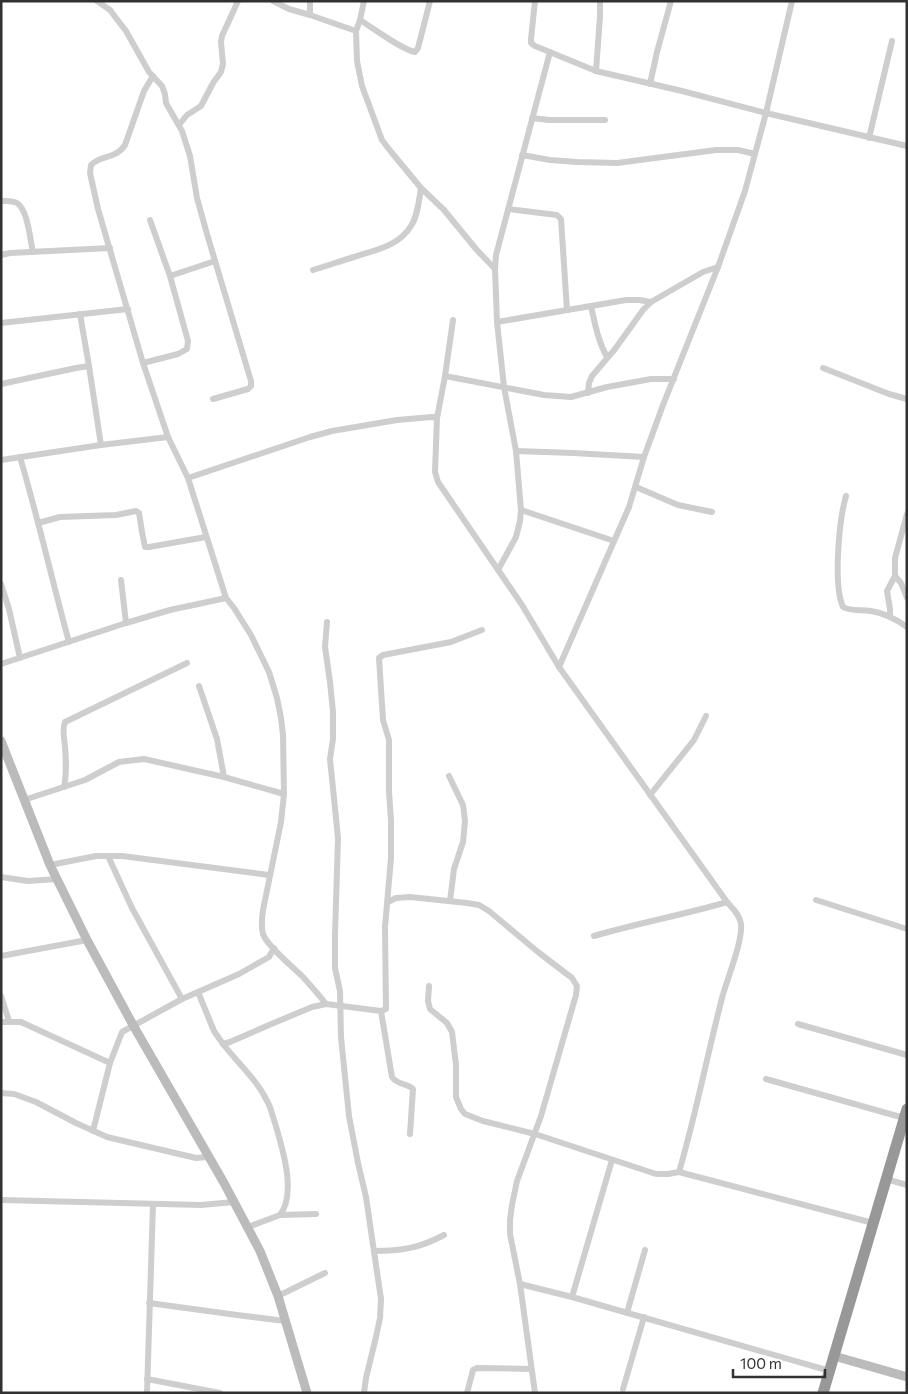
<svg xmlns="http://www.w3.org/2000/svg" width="908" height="1394" font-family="Commissioner,sans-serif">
<rect width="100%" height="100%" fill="#fff"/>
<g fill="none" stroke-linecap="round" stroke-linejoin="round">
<g stroke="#cecece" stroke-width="6">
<path d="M97 1 110 10 116 18 126 31 149 72 162 86 165 94 166 103 182 131 190 156 197 198 207 234 251 381V386L248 389 213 399"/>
<path d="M273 1 289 9 310 15 356 31"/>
<path d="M310 1V15"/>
<path d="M364 1 360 20 356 31 357 61 362 86 382 140 392 153 421 188 444 210 476 249 495 269"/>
<path d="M535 1 531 39V43L535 46 596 71 682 91 766 113 907 146"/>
<path d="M360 20C373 28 402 50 415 52L418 48 430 1"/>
<path d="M596 71 600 16V1"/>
<path d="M153 76 144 91 125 145C115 160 101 154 91 165L90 173 98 209 143 363 168 437 188 478 226 598"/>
<path d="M650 84 657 52 671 1"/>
<path d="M532 118 549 120H605"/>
<path d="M179 125 187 115 201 106 213 83 221 72 223 64 221 42 222 36 238 1"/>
<path d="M869 138 892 41"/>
<path d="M522 155 550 160 577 162 617 163 716 150H738L755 154"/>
<path d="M1 201C7 201 12 200 17 203 28 210 30 240 33 252"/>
<path d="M508 209 557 215 561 219 567 310"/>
<path d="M150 220 170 276"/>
<path d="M1 255 10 253 110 248"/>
<path d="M313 270C327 266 340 261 354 257 375 250 399 246 411 226 418 215 419 200 421 188"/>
<path d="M591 306C595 324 598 341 607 357"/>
<path d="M80 314 89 366"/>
<path d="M453 320 445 376 437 418 435 472 438 482 522 605 559 667 727 902C732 908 740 915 741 924 743 941 727 979 722 998 707 1056 696 1114 679 1172"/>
<path d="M497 322 626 300H639L651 302"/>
<path d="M1 323 128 309"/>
<path d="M143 363 178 354 187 349 188 341 170 276 215 261"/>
<path d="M823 368 889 394 907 399"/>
<path d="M445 376 544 395 571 397 607 387 651 379H674"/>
<path d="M1 384 76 368 89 366 101 445"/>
<path d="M588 393 589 383 592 376 615 349 643 310 651 302 703 272 718 267"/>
<path d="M516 451 573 453 644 457"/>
<path d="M20 457C38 518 52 580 69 642"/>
<path d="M1 460 101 445 168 437"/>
<path d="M188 478 310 437 332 431 397 420 432 417 437 418"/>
<path d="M636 487 678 505 712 512"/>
<path d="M846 496C839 520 833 585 843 607 852 612 861 609 871 611 884 613 896 619 907 627"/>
<path d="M521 510 614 541"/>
<path d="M38 523 60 517 116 515 136 511 139 513 142 532 145 547H149L206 537"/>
<path d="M498 570 516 537 520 521 521 510 516 451 504 387 497 322 495 269 496 255 550 52"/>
<path d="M895 576 901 583 907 598"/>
<path d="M121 580 126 623"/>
<path d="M1 584 9 609 20 658"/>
<path d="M890 617V609L887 591 895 576V558L907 514"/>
<path d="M327 622 325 647 330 682 333 712V739L330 759 338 838 335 935V968L340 991 341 1037 349 1116 358 1163 366 1197 381 1299 380 1318 376 1337 366 1378 364 1393"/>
<path d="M1 664 126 623 170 610 226 598 234 608 251 635 269 672 277 698 281 718 283 735 284 794 281 822 263 910C262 917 261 926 263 934 267 946 293 967 303 977 311 986 319 995 326 1004"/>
<path d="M559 667 629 507 644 457 663 405 718 267 745 191 766 113 792 1"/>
<path d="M199 686 217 739 224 777 284 794"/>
<path d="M449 776 463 805 465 821 463 842 454 869 450 901"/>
<path d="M64 787C67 773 66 760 65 746 64 738 62 729 65 722L187 663"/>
<path d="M650 795 694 740 706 716"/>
<path d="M24 800 85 780 119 762 144 759 224 777"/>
<path d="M108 856 132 908 182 999"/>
<path d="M50 865 96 856H122L269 875"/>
<path d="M1 877 28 881 57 879"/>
<path d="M816 900 907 929"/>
<path d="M388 902 396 898 410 897 467 903 479 905 489 911 538 952 572 978 577 986 576 995 541 1116 517 1181 512 1205 510 1220V1234L520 1284 535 1393"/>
<path d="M594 936C638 923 683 915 727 902"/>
<path d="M1 956 87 940"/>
<path d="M429 986 428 1001 430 1009 447 1023 452 1032 456 1065V1097L461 1109 465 1114 483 1121 535 1134 656 1174H668L679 1172 873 1223"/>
<path d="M198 992 214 1031 223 1044 230 1042 269 1025 312 1007 326 1004 381 1011 386 1009 385 927 391 858V821L389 791V740L383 720 379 658 383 655 451 642 482 630"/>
<path d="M1 996 9 1021"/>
<path d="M381 1011 392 1077C397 1085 407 1083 413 1089L410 1134"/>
<path d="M1 1022H21L110 1063"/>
<path d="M798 1024 907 1055"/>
<path d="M223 1044C237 1062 258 1081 267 1101 271 1107 272 1115 275 1123 282 1147 297 1193 280 1215L248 1227"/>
<path d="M766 1079 904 1118"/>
<path d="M1 1093 14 1094 36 1102 76 1123 107 1137 196 1158 208 1157"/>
<path d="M93 1131 110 1063 122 1032 182 999 239 974 269 957 274 948"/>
<path d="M886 1179 907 1185"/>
<path d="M1 1200 201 1205 234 1202"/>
<path d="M280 1215 316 1214"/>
<path d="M374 1251C401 1251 420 1248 444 1235"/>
<path d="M520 1284 572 1297 830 1371"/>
<path d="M278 1296 325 1273"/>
<path d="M572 1297 612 1160"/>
<path d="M149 1303 237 1315 285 1321"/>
<path d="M627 1313 645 1250"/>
<path d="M147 1379 220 1393"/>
<path d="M623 1389 644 1317"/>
<path d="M147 1393 153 1204"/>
<path d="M467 1393 473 1370 477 1368 531 1369"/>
</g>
<g stroke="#bbb" stroke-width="9">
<path d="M1 741 50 865 87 940 133 1025 224 1183 260 1251 278 1296 307 1393"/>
<path d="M834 1356 907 1377"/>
</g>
<path stroke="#989898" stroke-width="11" d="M823 1393 907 1109"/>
</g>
<rect width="908" height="1394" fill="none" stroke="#313131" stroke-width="5"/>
<path d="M733 1369v8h92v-8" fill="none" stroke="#313131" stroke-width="2.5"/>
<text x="740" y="1369" font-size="15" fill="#313131" stroke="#ffffff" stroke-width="4" paint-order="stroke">100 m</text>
</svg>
